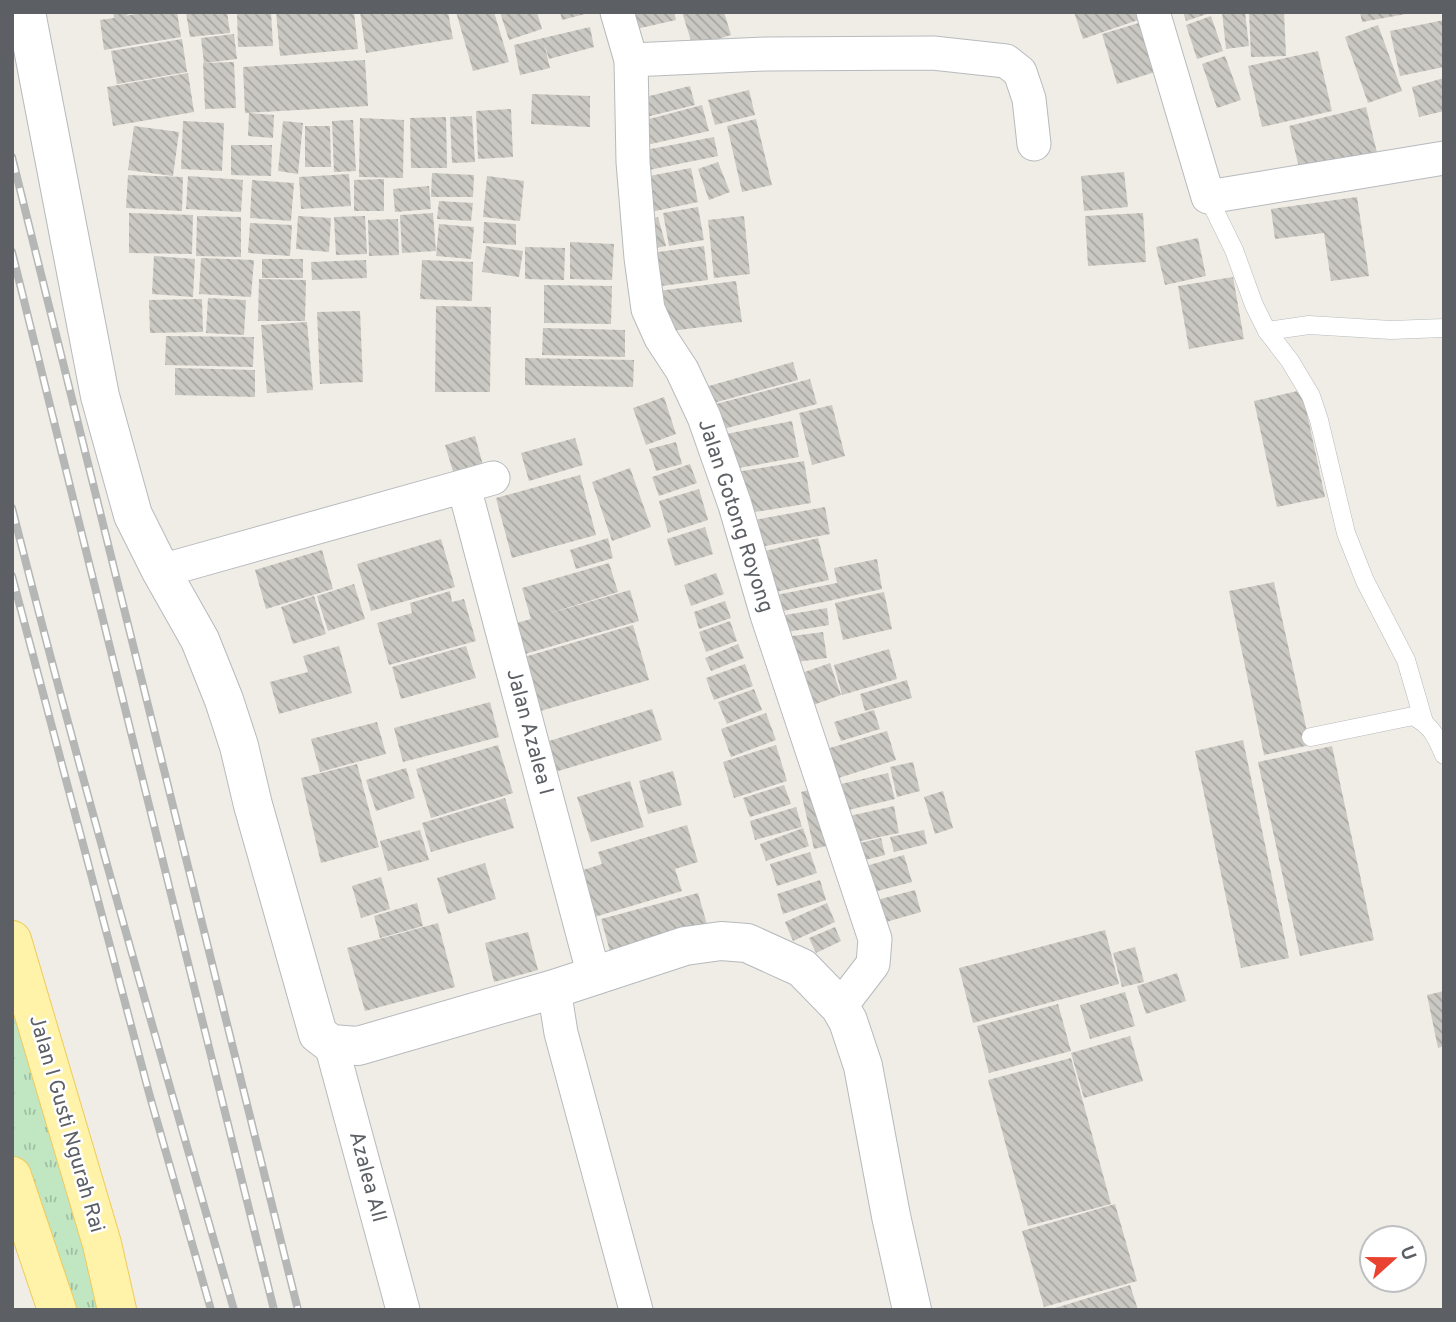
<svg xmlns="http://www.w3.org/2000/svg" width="1456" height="1322" font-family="Overpass,sans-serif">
<defs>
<pattern id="grass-tufts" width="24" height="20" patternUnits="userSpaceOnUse" patternTransform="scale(1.75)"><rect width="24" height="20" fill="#c1e6c2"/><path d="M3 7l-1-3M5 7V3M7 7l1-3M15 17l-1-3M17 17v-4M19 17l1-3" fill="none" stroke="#a0bea1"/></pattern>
<pattern id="building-back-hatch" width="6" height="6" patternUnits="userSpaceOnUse" patternTransform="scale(1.75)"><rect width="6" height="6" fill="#cac8c2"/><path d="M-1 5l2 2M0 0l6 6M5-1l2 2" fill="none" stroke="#a7a6a1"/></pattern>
</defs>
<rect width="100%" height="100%" fill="#efede5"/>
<path fill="url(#grass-tufts)" d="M12 940 117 1310H57L12 1176Z"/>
<g fill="url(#building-back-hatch)">
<path d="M113 12H133L125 16 147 12H177L181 37 104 50 100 20 114 18Z"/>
<path d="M227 12 230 33 190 37 186 13Z"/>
<path d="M237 12H271L273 46 238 47Z"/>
<path d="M276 12H354L358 49 280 56Z"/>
<path d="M360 12H448L453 39 366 53Z"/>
<path d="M456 12H494L509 62 473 71Z"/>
<path d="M500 12H537L542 29 509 40Z"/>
<path d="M560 12H589V13L562 20Z"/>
<path d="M632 12H674L676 20 636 29Z"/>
<path d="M682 12H724L731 35 693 47Z"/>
<path d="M1074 12H1135L1138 20 1083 39Z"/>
<path d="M1183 12H1210V13L1186 21Z"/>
<path d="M1222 12H1245L1249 46 1226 49Z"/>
<path d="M1249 12H1284L1286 56 1251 57Z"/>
<path d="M1360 12H1406V14L1362 22Z"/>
<path d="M1211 16 1223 51 1197 59 1186 25Z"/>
<path d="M1444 20V67L1400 76 1390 31Z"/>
<path d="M1142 22 1158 71 1117 84 1102 34Z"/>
<path d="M1378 25 1402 91 1368 103 1345 37Z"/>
<path d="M590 27 594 47 549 59 544 43 550 68 520 75 514 45Z"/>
<path d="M234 34 237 59 204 63 201 38Z"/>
<path d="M182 39 187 72 117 84 111 51Z"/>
<path d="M1318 51 1332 111 1262 127 1248 66Z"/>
<path d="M1225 56 1241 100 1217 108 1202 64Z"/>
<path d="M365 60 368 106 245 113 243 67Z"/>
<path d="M234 62 236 108 205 109 203 63Z"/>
<path d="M188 73 194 112 113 126 107 87Z"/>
<path d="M1444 78V111L1419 117 1412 87Z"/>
<path d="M690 86 695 105 638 119 633 100Z"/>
<path d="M749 90 755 115 715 125 708 100Z"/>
<path d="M532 94 590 96V127L531 124Z"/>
<path d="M702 105 709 131 642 146 638 122Z"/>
<path d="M1366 107 1379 161 1302 180 1289 126Z"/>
<path d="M511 109 513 157 478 159 476 111Z"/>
<path d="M249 113 274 115 273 138 248 136Z"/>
<path d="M472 116 475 162 452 163 450 117Z"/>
<path d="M446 117 447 168H411L410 118Z"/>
<path d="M360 118 404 120 403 178 359 177Z"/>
<path d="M756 119 772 185 742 192 727 126Z"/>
<path d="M353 120 356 171 334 172 332 121Z"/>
<path d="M183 121 224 123 222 171 181 169Z"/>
<path d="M283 121 303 123 298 174 278 171Z"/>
<path d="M134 126 179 132 173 176 128 170Z"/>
<path d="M305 126H330L331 167H305Z"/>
<path d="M714 137 718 156 644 171 640 151Z"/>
<path d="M231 145H272L271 176 231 175Z"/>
<path d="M718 162 730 192 709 200 698 169Z"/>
<path d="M691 168 698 202 646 213 639 178Z"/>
<path d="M1124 172 1128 207 1084 211 1081 176Z"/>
<path d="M432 173 474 175 473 197H431Z"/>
<path d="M349 174 351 206 301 209 299 177Z"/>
<path d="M128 175 183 177 182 211 126 208Z"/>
<path d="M188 176 243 180 241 212 186 209Z"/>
<path d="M487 176 524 181 520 221 483 217Z"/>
<path d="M384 179V211H354V180Z"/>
<path d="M252 180 294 183 291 221 250 218Z"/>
<path d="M429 186 431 209 395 212 393 189Z"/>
<path d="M1357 197 1369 276 1331 281 1324 233 1275 239 1271 209Z"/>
<path d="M439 201 473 203 471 221 437 219Z"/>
<path d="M698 207 704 240 669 246 663 213Z"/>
<path d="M129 213 193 215 192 254 129 253Z"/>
<path d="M433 213 436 251 402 253 400 215Z"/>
<path d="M1143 213 1146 262 1088 266 1085 216Z"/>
<path d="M197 216 241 217V257L196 256Z"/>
<path d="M298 216 331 218 329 252 296 249Z"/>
<path d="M365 216 367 254 336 255 334 217Z"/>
<path d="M744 216 750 274 714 278 708 220Z"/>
<path d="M658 217 666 246 647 250 640 221Z"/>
<path d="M398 219 399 255 369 256 368 220Z"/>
<path d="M484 222 516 224V245L483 243Z"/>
<path d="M250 223 292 225 290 256 248 253Z"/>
<path d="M439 224 474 227 471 259 436 256Z"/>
<path d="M1198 238 1206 276 1165 285 1156 247Z"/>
<path d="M570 242 614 244 612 280 570 279Z"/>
<path d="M486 246 523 251 519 277 482 272Z"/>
<path d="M704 246 708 280 654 287 650 253Z"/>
<path d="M525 247 565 248 564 280 525 279Z"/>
<path d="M154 256 195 259 193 297 152 294Z"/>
<path d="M201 258 254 260 251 297 199 294Z"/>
<rect x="262" y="259" width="41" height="19"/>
<path d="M366 260 367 278 312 280 311 262Z"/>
<path d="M422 260 473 262 472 301 420 299Z"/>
<path d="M1233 277 1244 339 1189 349 1178 286Z"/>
<path d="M259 279 306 280 305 321H258Z"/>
<path d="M736 281 742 322 663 332 658 291Z"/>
<path d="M544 285 612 286 611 324 544 323Z"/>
<path d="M208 298 246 300 244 335 206 333Z"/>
<path d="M202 299 203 332 150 333 149 300Z"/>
<path d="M436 306 491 307 490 392H435Z"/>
<path d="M360 311 363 382 320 384 317 312Z"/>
<path d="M307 322 313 390 267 393 261 325Z"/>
<path d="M543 328 625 330V357L542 355Z"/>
<path d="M166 336 254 337 253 367 165 365Z"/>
<path d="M525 358 634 360 633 387 525 385Z"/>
<path d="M793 362 798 380 706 405 702 388Z"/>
<path d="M175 368 255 370V397L175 395Z"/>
<path d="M810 379 817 404 712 432 705 407Z"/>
<path d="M1302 390 1325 497 1277 507 1254 401Z"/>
<path d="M664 397 676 434 646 445 633 408Z"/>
<path d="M832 405 845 456 812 465 799 413Z"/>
<path d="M792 421 799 457 728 470 721 435Z"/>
<path d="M475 436 484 469 455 478 445 445Z"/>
<path d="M575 438 583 465 529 481 521 453Z"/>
<path d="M676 442 682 464 656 471 649 449Z"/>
<path d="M804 461 811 503 743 514 736 472Z"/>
<path d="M690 464 697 483 659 496 652 477Z"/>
<path d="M630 468 651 527 612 541 592 482Z"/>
<path d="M580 475 596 535 512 558 496 498Z"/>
<path d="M699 489 708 520 668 533 659 501Z"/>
<path d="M825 507 830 534 754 548 749 521Z"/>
<path d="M705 527 713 554 675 566 667 539Z"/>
<path d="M608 538 613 558 576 569 570 550Z"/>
<path d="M818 538 829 580 771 593 761 552Z"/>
<path d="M441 539 455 587 371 611 357 564Z"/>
<path d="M322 550 333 589 266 609 255 570Z"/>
<path d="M877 559 882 589 770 614 766 597 837 583 834 568Z"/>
<path d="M609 563 618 592 544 615 630 590 639 621 525 654 516 623 531 619 522 588Z"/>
<path d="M716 573 724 594 691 606 684 585Z"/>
<path d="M1274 582 1310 745 1264 755 1229 591Z"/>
<path d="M354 584 365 619 328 631 317 596Z"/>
<path d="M450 591 452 602 464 599 476 641 389 665 377 623 412 613 410 603Z"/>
<path d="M884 592 892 629 843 640 835 603Z"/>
<path d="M314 596 326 634 293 644 281 607Z"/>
<path d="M725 601 731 618 699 629 694 612Z"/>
<path d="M827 608 829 625 781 633 779 616Z"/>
<path d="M730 621 737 641 706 652 699 632Z"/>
<path d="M633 625 649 680 537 712 521 658Z"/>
<path d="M823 632 827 658 788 663 785 637Z"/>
<path d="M738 644 744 658 711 671 705 658Z"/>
<path d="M339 646 352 693 279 714 270 682 308 672 303 656Z"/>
<path d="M466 646 476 678 401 699 392 667Z"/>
<path d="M889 649 897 679 842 695 834 665Z"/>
<path d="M830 663 841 695 802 709 791 677Z"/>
<path d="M745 664 753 686 714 700 706 678Z"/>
<path d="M907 680 912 698 865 711 860 694Z"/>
<path d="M754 689 762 710 727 724 718 702Z"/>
<path d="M490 702 499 737 403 762 394 728Z"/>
<path d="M652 709 662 740 555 772 546 742Z"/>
<path d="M874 710 880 729 841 741 834 722Z"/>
<path d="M766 713 776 740 731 757 721 729Z"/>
<path d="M377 722 386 754 320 772 311 739Z"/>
<path d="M887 731 896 760 832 780 823 750Z"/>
<path d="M1243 740 1289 958 1241 968 1195 751Z"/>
<path d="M498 745 513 793 431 818 416 769Z"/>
<path d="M776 745 787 781 734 798 723 762Z"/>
<path d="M1332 746 1374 940 1300 956 1258 762Z"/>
<path d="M913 762 920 791 897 797 890 767Z"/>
<path d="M357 764 379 847 321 863 301 778Z"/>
<path d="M406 768 415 798 376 811 366 780Z"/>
<path d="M673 771 682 805 648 814 639 781Z"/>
<path d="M888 773 895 799 844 811 837 785Z"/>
<path d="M630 781 644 827 591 842 577 797Z"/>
<path d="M784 785 791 804 750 817 743 798Z"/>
<path d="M821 787 834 844 814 849 801 792Z"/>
<path d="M943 791 953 828 935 834 924 797Z"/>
<path d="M505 798 514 828 431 852 422 823Z"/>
<path d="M894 806 899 833 851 843 845 817Z"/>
<path d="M796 807 802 827 755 840 750 821Z"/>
<path d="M687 825 698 862 675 869 682 891 591 918 577 872 602 864 598 852Z"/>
<path d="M803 828 809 846 766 861 760 844Z"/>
<path d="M420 830 429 860 388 871 380 841Z"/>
<path d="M924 830 927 844 894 852 890 837Z"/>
<path d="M881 838 885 855 853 863 848 846Z"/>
<path d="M810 852 817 873 777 886 770 864Z"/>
<path d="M904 855 912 882 866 894 859 868Z"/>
<path d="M485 863 496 899 448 914 437 878Z"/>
<path d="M381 877 390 909 361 918 352 886Z"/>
<path d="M820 880 826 900 783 914 777 894Z"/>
<path d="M915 890 921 912 879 924 873 901Z"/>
<path d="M698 893 710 935 613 962 601 919Z"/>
<path d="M417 903 423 926 380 938 374 916Z"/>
<path d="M827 903 835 922 793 941 785 922Z"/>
<path d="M438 923 455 987 365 1011 347 948Z"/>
<path d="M835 927 841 941 816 953 809 938Z"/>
<path d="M1105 930 1119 984 973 1023 959 968Z"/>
<path d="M528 932 538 970 494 982 485 943Z"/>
<path d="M1135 947 1144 982 1122 987 1113 953Z"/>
<path d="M1177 973 1186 1001 1146 1014 1137 986Z"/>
<path d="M1444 991V1046L1438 1048 1427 995Z"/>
<path d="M1125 992 1135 1026 1090 1039 1080 1005Z"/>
<path d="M1058 1004 1071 1051 989 1073 977 1026Z"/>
<path d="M1130 1036 1143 1081 1084 1098 1071 1053Z"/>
<path d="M1071 1058 1111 1204 1028 1226 988 1080Z"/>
<path d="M1115 1204 1137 1281 1044 1307 1022 1231Z"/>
<path d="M1130 1285 1138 1310H1052V1309Z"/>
</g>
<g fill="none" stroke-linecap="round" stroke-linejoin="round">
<g stroke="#b7babe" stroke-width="19">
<g id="lane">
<path d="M1208 197 1234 250 1254 305 1267 331 1309 325 1391 330 1444 328"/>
<path d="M1267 331 1290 361 1311 396 1319 420 1346 533 1365 581 1406 660 1424 722"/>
<path d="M1311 737 1413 716C1432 726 1436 736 1444 755"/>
</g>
</g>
<g stroke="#b7babe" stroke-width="35">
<g id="street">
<path d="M617 12 631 60 633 162 641 258 648 309 661 338 682 370 704 417 735 505 767 615 875 939 873 964 840 1007"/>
<path d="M1153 12 1208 197 1444 158"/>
<path d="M631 60 766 54 933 53 1006 61 1020 72 1029 99 1034 144"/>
<path d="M464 487 594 976"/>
<path d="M161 571 493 478"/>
<path d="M554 989 561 1033 636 1310"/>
<path d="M331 1044 403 1310"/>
</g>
</g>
<g stroke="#b6b9be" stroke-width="40">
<path id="secondary" d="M26 12 100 396 133 515 161 571 200 640 224 700 239 746 253 805 318 1034 331 1044 358 1046 554 989 685 946 721 941 747 943 802 968 840 1007 848 1021 863 1066 891 1216 912 1310"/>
</g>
<g stroke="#f1ca5b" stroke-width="40">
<g id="primary">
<path d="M12 940 102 1244 117 1310"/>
<path d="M12 1176 57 1310"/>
</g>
</g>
<use href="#lane" stroke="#fff" stroke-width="18"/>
<use href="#street" stroke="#fff" stroke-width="33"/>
<use href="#secondary" stroke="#fff" stroke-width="38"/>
<use href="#primary" stroke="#fff3a9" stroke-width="38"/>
<g stroke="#b5b6b6" stroke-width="8">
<g id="rail">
<path d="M12 157 298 1310"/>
<path d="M12 252 274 1310"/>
<path d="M12 508C80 777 157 1043 234 1310"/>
<path d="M12 576 149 1093 211 1310"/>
</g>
</g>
<use href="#rail" stroke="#fff" stroke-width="5" stroke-dasharray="16" stroke-linecap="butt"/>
</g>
<g text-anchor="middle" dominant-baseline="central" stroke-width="5" stroke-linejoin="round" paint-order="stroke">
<g font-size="21" fill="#5c6065" stroke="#fff">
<text transform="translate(735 516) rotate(72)">Jalan Gotong Royong</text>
<text transform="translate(529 732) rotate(75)">Jalan Azalea I</text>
<text transform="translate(66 1124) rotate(74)">Jalan I Gusti Ngurah Rai</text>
<text transform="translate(367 1177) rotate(75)">Azalea All</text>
</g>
</g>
<rect width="1456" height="1322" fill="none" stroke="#5c6065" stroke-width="28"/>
<g transform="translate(1393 1259) rotate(69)"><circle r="33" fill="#ffffff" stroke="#bebfc1" stroke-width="2"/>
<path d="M0-5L12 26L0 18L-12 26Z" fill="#e94230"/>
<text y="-10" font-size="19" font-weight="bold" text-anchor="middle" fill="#5c6065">U</text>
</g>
</svg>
